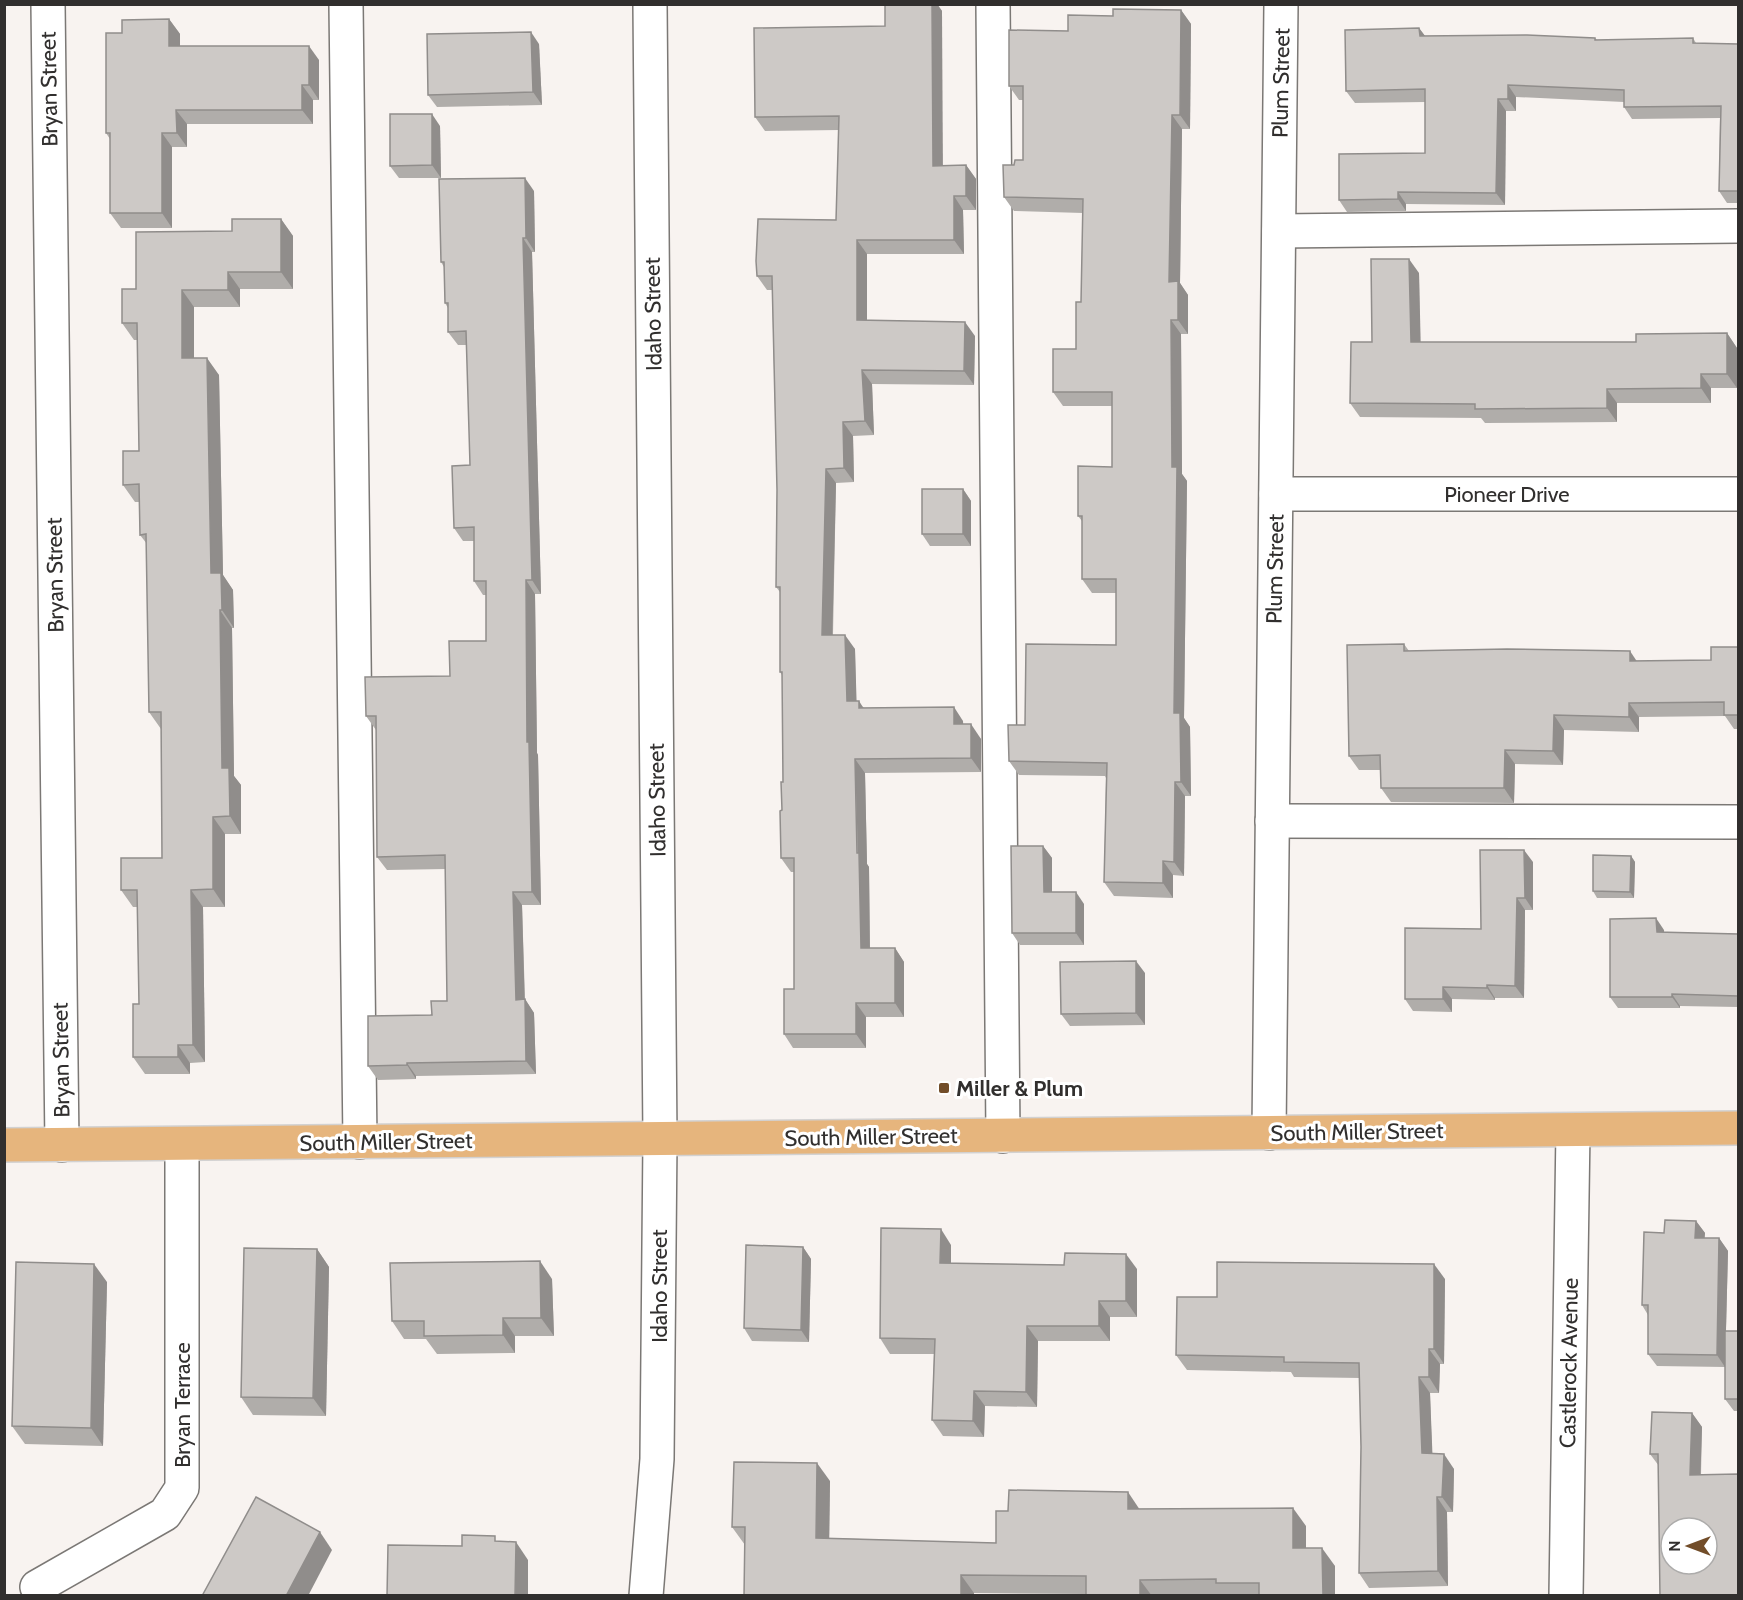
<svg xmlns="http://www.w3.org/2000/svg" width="1743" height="1600" font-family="Cabin,sans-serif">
<rect width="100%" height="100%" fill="#f8f3f0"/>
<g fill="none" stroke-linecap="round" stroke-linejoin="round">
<g stroke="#7b7875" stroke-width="36">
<g id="minor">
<path d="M48 4 62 1145"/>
<path d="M346 4 360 1142"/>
<path d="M993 4 1003 1136"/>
<path d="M1279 231 1738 226"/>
<path d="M1276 494H1738"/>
<path d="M1272 821 1738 822"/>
<path d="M1269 1133 1281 4"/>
<path d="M37 1587 165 1514 182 1488V1144"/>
<path d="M646 1596 657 1459 660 1139 650 4"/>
<path d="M1566 1596 1573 1130"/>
</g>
</g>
<g stroke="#d2d1d1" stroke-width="36">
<path id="major" d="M4 1145 1738 1128"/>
</g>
<use href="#minor" stroke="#fff" stroke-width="33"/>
<use href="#major" stroke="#e6b57d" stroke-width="33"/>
</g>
<g fill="#b0adaa">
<path d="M885 4H937L942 11V166L966 165 976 179V210H963L964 254H867V320L975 336 974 385 872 384 874 435 853 436 854 482 836 483 833 635 855 649 856 701 864 708 963 721V724L981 739V772L865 773 867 864 869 867 870 948H895L904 962V1017H866V1048H793L784 1034 794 989V872H791L781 858 783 782 782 675 780 672V592L776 587 777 490 772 290H767L757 276 836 220 839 130 765 131 755 117 885 26Z"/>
<path d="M1181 10 1191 24 1190 129H1182L1180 283 1188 295V334H1181L1182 474 1187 481 1184 718 1190 727 1191 796H1185L1184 876 1173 875V898L1114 896 1104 882 1106 778 1105 776 1019 775 1009 761 1025 725 1116 645V593H1092L1082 579V521L1078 516 1112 467V406H1063L1053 392 1076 349 1081 302 1083 213 1014 211 1004 197 1014 165 1023 160V100H1019L1009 86 1068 31 1113 16Z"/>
<path d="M169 19 180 34V46L319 60V100H313V124H187V147H172V228H121L110 213V139L106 133 122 33Z"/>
<path d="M1419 28 1425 36 1595 38 1597 40 1693 38 1696 43 1738 44V203H1727L1719 191 1720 118 1632 119 1624 107V102L1516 97V111H1506L1505 205 1406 204V211L1347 212 1339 200 1425 153V102L1355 103 1346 91Z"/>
<path d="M539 44 542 105 437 107 428 95Z"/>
<path d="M440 126 441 178H399L390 166Z"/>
<path d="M534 191 535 252H532L541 594H535L537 753 538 755 541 905H522L525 999 534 1013 536 1074 416 1076V1079L378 1080 368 1066 447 1001 446 869 387 870 377 857 376 730 366 716 450 676 486 641V595H483L474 581V541H463L454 528 470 465 467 345H458L448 332V308L445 303 444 267 441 262Z"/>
<path d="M281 219 293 236V289H240V307H194V358L219 375 223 575 233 590 234 628H232L234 776 241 785V834H225V907H203L205 1062 190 1063V1074H145L133 1057 139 1004 137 907H133L121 890 162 858 161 729 149 712 147 544 140 535 139 502H135L123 485 139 451 137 340H134L122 323 136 289 232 231Z"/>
<path d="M1419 273 1420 342H1636L1727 333 1737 348V388H1711V403H1617V422L1485 423 1481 418 1360 417 1350 403 1372 342Z"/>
<path d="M963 489 971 501V546H930L922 534Z"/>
<path d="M1404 644 1409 651 1637 661 1711 660 1738 647V729H1734L1725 716 1639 717V732L1564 730 1563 765 1515 764 1514 803 1391 802 1381 788V770H1359L1349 756Z"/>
<path d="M1043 846 1052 858V892L1084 904V945H1020L1012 933Z"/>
<path d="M1631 856 1635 862 1634 898H1597L1593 891Z"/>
<path d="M1533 862V910H1525L1524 998H1495V1000L1452 999V1012L1413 1011 1405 999 1481 929Z"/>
<path d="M1664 930V932L1738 934V1007L1680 1006V1008H1618L1610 997Z"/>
<path d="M1145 973V1025L1070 1026 1061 1014Z"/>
<path d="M1696 1221 1705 1233 1704 1238H1719L1728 1251 1726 1331H1738V1411H1734L1725 1399V1367L1657 1366 1648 1354V1315L1642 1305 1664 1233Z"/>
<path d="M951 1245V1263L1137 1269V1317H1110V1341H1038L1037 1407 985 1406 984 1437 943 1436 932 1420 934 1354H890L880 1338Z"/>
<path d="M803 1247 811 1259 809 1342 752 1341 744 1328Z"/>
<path d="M317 1249 329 1267 326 1416 253 1415 241 1397Z"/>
<path d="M552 1279 554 1336H515V1353L437 1354 426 1339H404L392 1321Z"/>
<path d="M1445 1279 1444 1364H1440L1439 1393H1430L1432 1453 1454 1469 1453 1512H1447L1448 1586 1369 1588 1359 1573 1361 1447 1360 1378 1294 1377 1291 1372 1187 1370 1176 1355 1217 1297Z"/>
<path d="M107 1282 103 1446 25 1444 12 1426Z"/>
<path d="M1692 1413 1702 1427 1701 1475 1738 1596 1659 1466 1650 1454Z"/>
<path d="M830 1481 829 1538 996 1543 1139 1509 1306 1526V1548L1335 1566V1596H1086V1594L974 1593V1596H744L745 1545 732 1527Z"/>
</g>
<g fill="#908d8b">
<path d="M932 4H937L942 11 943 180 933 166Z"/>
<path d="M1181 10 1191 24 1190 129 1180 115Z"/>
<path d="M169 19 180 34V61L169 46Z"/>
<path d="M1419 28 1428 40 1420 36Z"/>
<path d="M531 32 539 44 542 105 533 92Z"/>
<path d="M309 46 319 60V100L309 85Z"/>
<path d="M302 85 313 100V124L302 110Z"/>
<path d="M1508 85 1516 97V111L1508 99Z"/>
<path d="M1498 99 1506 111 1505 205 1496 193Z"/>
<path d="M176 110 187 124V147L177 133Z"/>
<path d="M432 114 440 126 441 178 432 165Z"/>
<path d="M1172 115 1182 129 1180 283 1188 295V334L1178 320 1169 282Z"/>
<path d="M162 133 172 147V228L162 213Z"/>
<path d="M966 165 976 179V210L966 196Z"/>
<path d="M525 178 534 191 535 252 526 238Z"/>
<path d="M1398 192 1406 204V211L1398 199Z"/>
<path d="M954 196 963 210 964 254 954 240Z"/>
<path d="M281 219 293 236V289L281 272Z"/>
<path d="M523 238 532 252 541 594 532 580Z"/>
<path d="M857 240 867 254V334L857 320Z"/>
<path d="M1409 259 1419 273 1421 356 1411 342Z"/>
<path d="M228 272 240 289V307L228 290Z"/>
<path d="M182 290 194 307V375L182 358Z"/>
<path d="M1171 320 1181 334 1182 474 1187 481 1184 718 1190 727 1191 796 1181 782 1174 713Z"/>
<path d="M965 322 975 336 974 385 964 371Z"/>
<path d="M1727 333 1737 348V388L1727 374Z"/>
<path d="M207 358 219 375 223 575 233 590 234 628 222 610 211 573Z"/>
<path d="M862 370 872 384 874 435 865 421Z"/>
<path d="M1701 374 1711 388V403L1701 388Z"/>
<path d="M1607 389 1617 403V422L1607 408Z"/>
<path d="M843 422 853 436 854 482 844 468Z"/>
<path d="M826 469 836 483 832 649 822 635Z"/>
<path d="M963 489 971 501V546L963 534Z"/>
<path d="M526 580 535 594 537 753 538 755 541 905 532 892 527 742Z"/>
<path d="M220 610 232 628 234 776 241 785V834L230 816 222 768Z"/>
<path d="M845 635 855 649 857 715 847 701Z"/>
<path d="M1630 651 1640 666 1630 661Z"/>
<path d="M859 701 868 715 859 708Z"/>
<path d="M1629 703 1639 717V732L1629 717Z"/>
<path d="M954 707 963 721 964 738 954 724Z"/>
<path d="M1554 715 1564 730 1563 765 1553 751Z"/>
<path d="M971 724 981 739V772L971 758Z"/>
<path d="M1505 750 1515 764 1514 803 1504 788Z"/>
<path d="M855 759 865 773 867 864 869 867 870 962 861 948Z"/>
<path d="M1175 782 1185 796 1184 876 1174 862Z"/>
<path d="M213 817 225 834V907L213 889Z"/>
<path d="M1043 846 1052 858V904L1044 892Z"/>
<path d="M1524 850 1533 862V910L1525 898Z"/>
<path d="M1631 856 1635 862 1634 898 1630 892Z"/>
<path d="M1163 861 1173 875V898L1163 883Z"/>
<path d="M191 890 203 907 205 1062 193 1045Z"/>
<path d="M513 892 522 905 525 1013 516 1000Z"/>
<path d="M1076 892 1084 904V945L1076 933Z"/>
<path d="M1517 898 1525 910 1524 998 1515 986Z"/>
<path d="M1656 918 1664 930 1665 944 1657 932Z"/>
<path d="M895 948 904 962V1017L895 1003Z"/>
<path d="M1136 961 1145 973V1025L1136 1013Z"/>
<path d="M1487 985 1495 998V1000L1487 988Z"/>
<path d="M1443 987 1452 999V1012L1443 999Z"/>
<path d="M1672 994 1680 1006V1008L1672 997Z"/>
<path d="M525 999 534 1013 536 1074 526 1061Z"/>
<path d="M856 1003 866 1017V1048L856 1034Z"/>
<path d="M178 1045 190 1063V1074L178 1057Z"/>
<path d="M407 1063 416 1076V1079L407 1065Z"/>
<path d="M1696 1221 1705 1233 1704 1250 1695 1238Z"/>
<path d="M941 1229 951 1245V1278L940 1263Z"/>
<path d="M1719 1238 1728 1251 1725 1367 1717 1355Z"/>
<path d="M803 1247 811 1259 809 1342 801 1330Z"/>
<path d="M317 1249 329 1267 326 1416 313 1398Z"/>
<path d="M1126 1254 1137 1269V1317L1126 1301Z"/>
<path d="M540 1261 552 1279 554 1336 541 1318Z"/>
<path d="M94 1264 107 1282 103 1446 91 1428Z"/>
<path d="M1434 1264 1445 1279 1444 1364 1434 1349Z"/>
<path d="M1099 1301 1110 1317V1341L1099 1326Z"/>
<path d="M503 1318 515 1336V1353L503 1335Z"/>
<path d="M1027 1326 1038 1341 1037 1407 1026 1392Z"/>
<path d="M1429 1349 1440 1364 1439 1393 1429 1377Z"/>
<path d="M1419 1377 1430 1393 1433 1468 1422 1453Z"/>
<path d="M974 1391 985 1406 984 1437 973 1421Z"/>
<path d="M1692 1413 1702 1427 1700 1488 1690 1475Z"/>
<path d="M1444 1454 1454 1469 1453 1512 1442 1497Z"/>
<path d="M817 1463 830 1481 829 1556 816 1538Z"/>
<path d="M1128 1492 1140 1510 1128 1509Z"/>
<path d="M1437 1497 1447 1512 1448 1586 1438 1571Z"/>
<path d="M1293 1508 1306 1526V1566L1293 1548Z"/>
<path d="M320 1532 332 1550 308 1596H286Z"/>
<path d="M516 1542 528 1560V1596H515Z"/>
<path d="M1322 1548 1335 1566V1596H1323Z"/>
<path d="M961 1575 974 1593V1596H961Z"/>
<path d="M1140 1580 1152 1596H1140Z"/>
</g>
<g fill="#cdc9c6" stroke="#908d8b" stroke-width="1.5" fill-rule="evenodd">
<path d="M885 4H932L933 166 966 165V196H954V240H857V320L965 322 964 371 862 370 865 421 843 422 844 468 826 469 822 635H845L847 701H859V708L954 707V724H971V758L855 759 857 853H859L861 948H895V1003H856V1034H784V989H794V858H781L780 811 782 810 781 782H783L782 672H780V587H776L777 490 772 276H757L756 261 758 219 836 220 839 116 755 117 754 28 885 26Z"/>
<path d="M1113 9 1181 10 1180 115H1172L1169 282 1178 281V320H1171L1172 467H1177L1174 713H1180L1181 782H1175L1174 862 1163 861V883L1104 882 1107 763 1009 761 1008 725H1025L1026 644 1116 645V579H1082V516H1078V466L1112 467V392H1053V349H1076V302H1081L1083 199 1004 197 1003 165H1014L1015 160H1023V86H1009V30L1068 31V15L1113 16Z"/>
<path d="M169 19V46H309V85H302V110H176L177 133H162V213H110V133H106V33H122V20Z"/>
<path d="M1419 28 1420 36 1527 35 1595 38V40L1693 38V43L1738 44V191H1719L1721 106 1624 107V90L1508 85V99H1498L1496 193 1398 192V199L1339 200V154L1425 153V89L1346 91 1345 30Z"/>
<path d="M531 32 533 92 428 95 427 34Z"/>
<path d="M390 114H432V165L390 166Z"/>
<path d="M525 178 526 238H523L532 580H526L527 742H529L532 892H513L516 1000 525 999 526 1061 407 1063V1065L368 1066V1016L432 1015 431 1001H447L445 855 377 857 376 716H366L365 677 450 676 449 641H486V581H474V527L454 528 452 466 470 465 466 331 448 332V303H445L444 262H441L439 179Z"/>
<path d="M232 219H281V272H228V290H182V358H207L211 573H221L222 610H220L222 768H229L230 816 213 817V889L191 890 193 1045H178V1057H133V1004H139L137 890H121V858H162L161 712H149L146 534 140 535 139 484 123 485V451H139L137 323H122V289H136V232L232 231Z"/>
<path d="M1371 259H1409L1411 342H1636V334L1727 333V374H1701V388L1607 389V408L1475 409V404L1350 403 1351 342H1372Z"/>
<rect x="922" y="489" width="41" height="45"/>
<path d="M1404 644V651L1507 649 1630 651V661L1711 660V647H1738V715H1724V702L1629 703V717L1554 715 1553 751 1505 750 1504 788H1381L1380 755 1349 756 1347 645Z"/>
<path d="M1011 846H1043L1044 892H1076V933H1012Z"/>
<path d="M1480 850H1524L1525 898H1517L1515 986 1487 985V988L1443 987V999H1405V928L1481 929Z"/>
<path d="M1593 855 1631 856 1630 892 1593 891Z"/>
<path d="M1656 918 1657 932 1738 934V996L1672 994V997H1610V919Z"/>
<path d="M1136 961V1013L1061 1014 1060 962Z"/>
<path d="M1665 1220 1696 1221 1695 1238H1719L1717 1355 1648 1354V1305H1642L1644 1232 1664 1233Z"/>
<path d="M881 1228 941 1229 940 1263 1064 1265 1065 1253 1126 1254V1301H1099V1326H1027L1026 1392 974 1391 973 1421 932 1420 935 1339 880 1338Z"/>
<path d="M746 1245 803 1247 801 1330 744 1328Z"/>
<path d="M244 1248 317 1249 313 1398 241 1397Z"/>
<path d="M540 1261 541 1318H503V1335L424 1336V1321H392L390 1263Z"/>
<path d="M16 1262 94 1264 91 1428 12 1426Z"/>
<path d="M1217 1262 1434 1264V1349H1429V1377H1419L1422 1453 1444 1454 1442 1497H1437L1438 1571 1359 1573 1361 1447 1359 1363 1284 1362V1357L1176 1355 1177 1297H1217Z"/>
<rect x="1725" y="1331" width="13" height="68"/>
<path d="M1652 1412 1692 1413 1690 1475 1738 1474V1596H1660L1658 1454H1650ZM1671 1528H1707V1564H1671Z"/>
<path d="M734 1462 817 1463 816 1538 996 1543V1511H1008L1009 1490 1128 1492V1509L1293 1508V1548H1322L1323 1596H1259V1583H1216V1579L1140 1580V1596H1086V1576L961 1575V1596H744L745 1527H732Z"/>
<path d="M256 1497 320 1532 286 1596H202Z"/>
<path d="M462 1535 495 1536V1541L516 1542 515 1596H387L388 1545 462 1546Z"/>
</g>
<rect fill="#724d29" stroke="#fff" stroke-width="2" x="938" y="1082" width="12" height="12" rx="3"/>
<g text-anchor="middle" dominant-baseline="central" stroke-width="6" stroke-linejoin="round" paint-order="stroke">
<g font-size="22" fill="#312f2e" stroke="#fff">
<text transform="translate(1281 83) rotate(-89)">Plum Street</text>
<text transform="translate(49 89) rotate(-91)">Bryan Street</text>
<text transform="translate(653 314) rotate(-91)">Idaho Street</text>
<text x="1507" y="494">Pioneer Drive</text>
<text transform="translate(1275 569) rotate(-89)">Plum Street</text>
<text transform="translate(55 575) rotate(-91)">Bryan Street</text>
<text transform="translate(657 800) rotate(-91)">Idaho Street</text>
<text transform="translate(61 1060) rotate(-91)">Bryan Street</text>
<text transform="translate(1357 1132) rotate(-1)">South Miller Street</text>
<text transform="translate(871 1137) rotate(-1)">South Miller Street</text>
<text transform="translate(386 1142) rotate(-1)">South Miller Street</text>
<text transform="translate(659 1286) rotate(-90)">Idaho Street</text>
<text transform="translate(1569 1363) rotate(-89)">Castlerock Avenue</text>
<text transform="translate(182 1405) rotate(-90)">Bryan Terrace</text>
</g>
<g font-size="22" font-weight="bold" fill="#312f2e" stroke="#fff" text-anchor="start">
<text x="956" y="1088">Miller &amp; Plum</text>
</g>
</g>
<rect width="1743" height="1600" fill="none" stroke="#312f2e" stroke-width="12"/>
<g transform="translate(1689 1546) rotate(270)"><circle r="28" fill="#ffffff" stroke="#adacab" stroke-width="1.5"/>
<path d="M0-4.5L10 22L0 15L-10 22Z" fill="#724d29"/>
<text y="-9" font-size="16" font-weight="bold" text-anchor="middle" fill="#312f2e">N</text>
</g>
</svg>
